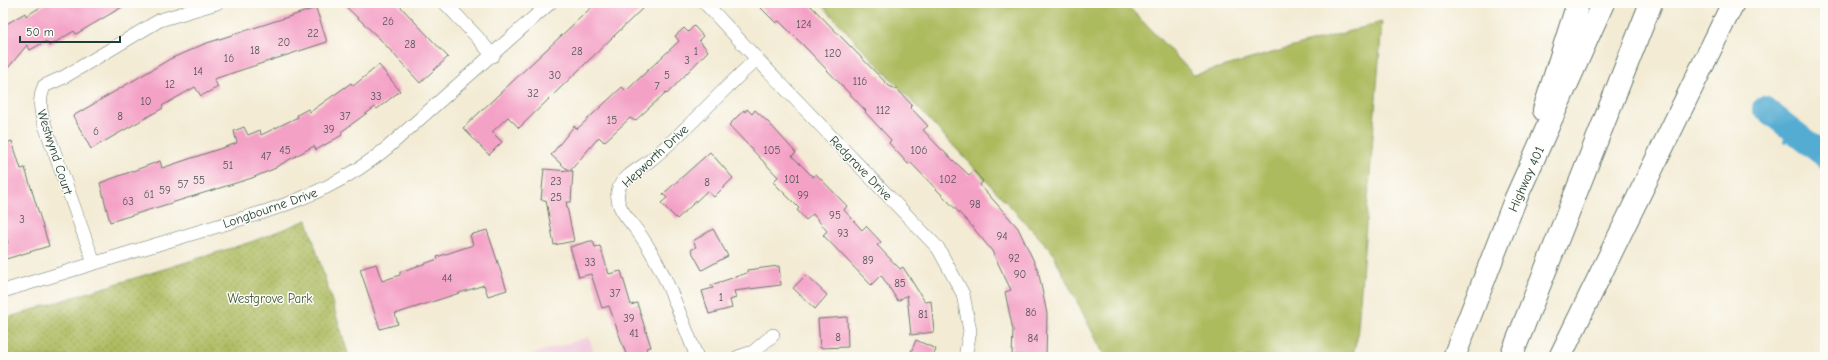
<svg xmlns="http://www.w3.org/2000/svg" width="1828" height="360" font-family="'Comic Neue',sans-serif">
<defs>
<pattern id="park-dots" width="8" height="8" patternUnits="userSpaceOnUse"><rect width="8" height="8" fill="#adbb5e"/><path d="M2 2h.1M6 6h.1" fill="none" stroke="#8c994e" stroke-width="1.8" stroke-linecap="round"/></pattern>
</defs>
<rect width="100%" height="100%" fill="#fdfcf7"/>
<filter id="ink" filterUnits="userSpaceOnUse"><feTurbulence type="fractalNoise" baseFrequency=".025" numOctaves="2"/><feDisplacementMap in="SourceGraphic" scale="8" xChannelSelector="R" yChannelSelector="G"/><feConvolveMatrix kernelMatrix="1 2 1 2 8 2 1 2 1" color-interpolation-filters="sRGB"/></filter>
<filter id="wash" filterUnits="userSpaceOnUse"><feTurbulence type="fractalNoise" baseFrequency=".012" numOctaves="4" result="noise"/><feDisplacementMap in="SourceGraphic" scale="16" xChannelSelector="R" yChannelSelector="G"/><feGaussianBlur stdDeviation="0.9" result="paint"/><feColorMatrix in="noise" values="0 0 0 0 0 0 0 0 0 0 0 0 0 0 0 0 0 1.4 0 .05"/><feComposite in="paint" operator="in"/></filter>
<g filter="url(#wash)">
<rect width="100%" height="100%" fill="#f3ebd4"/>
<path fill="#f2cfe0" d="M589 337 595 357H522Z"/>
<path fill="#adbb5e" stroke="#667c49" d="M820 3H1125L1194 75 1382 22 1357 339 1352 357H1105L1051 250Z"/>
<path fill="url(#park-dots)" stroke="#667c49" d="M307 220 349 357H3V320L6 318 251 242Z"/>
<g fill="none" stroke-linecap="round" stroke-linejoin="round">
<path stroke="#55acd2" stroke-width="4" d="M1785 141 1789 128"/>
<path stroke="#55acd2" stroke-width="24" d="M1764 108 1825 156"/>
</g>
<g id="blocks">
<g fill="#f4a1c6">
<path d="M47 3H129L76 34 74 31 49 46 46 41 30 50 27 45 3 74V26L25 13 26 16Z"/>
<path d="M342 3H397L448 57 420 83 380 39Z"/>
<path d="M596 3H648L519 128 508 117 492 132 502 142 489 155 463 128Z"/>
<path d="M756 3H808L889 86 898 90 912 105 910 107 928 126 923 130 939 147 969 175 974 171 983 181 980 185 1018 228 1038 270 1047 314 1046 356 1012 355 1013 330 1005 292 1011 290 992 251 971 225 910 162 908 164 889 143 891 140 865 112 866 111 807 49 779 21 776 23Z"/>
<path d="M316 8 327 42 214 79 218 87 201 96 195 87 162 106 163 108 91 149 73 116 170 59 204 44Z"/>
<path d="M694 26 703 36 699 40 708 51 667 94 666 92 635 121 630 118 604 142 599 137 570 171H573L571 202H566L574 241 554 245 546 200H541L544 169 569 171 551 155 574 126 577 129 622 87 626 91 679 41 675 36 684 28 688 32Z"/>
<path d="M379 65 400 91 377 109 375 107 341 132 342 135 316 150 314 146 276 167V168L252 178 110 222 100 183 160 161 162 168 237 143 234 131 244 127 248 135 260 130 261 135 298 117 297 115 308 109 310 112 351 83 353 86Z"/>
<path d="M747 109 752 114 755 110 770 124 796 153 792 156 813 177 816 174 847 206 844 210 862 230 866 226 881 242 877 245 900 269 903 267 925 302 931 301 934 332 911 335 907 295 898 301 881 275 871 285 823 235 827 231 813 214 806 220 797 210 799 208 773 182 778 177 729 125 744 110 745 112Z"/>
<path d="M12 141 21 169 25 168 49 246 6 259 3 250V244L8 243 3 227V144Z"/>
<path d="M710 152 733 178 714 197 707 191 677 219 661 203 667 198 663 194Z"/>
<path d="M713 229 728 256 702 270 691 250 696 247 693 241Z"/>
<path d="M487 230 507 290 488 296 484 285 395 314 398 324 380 329 360 269 376 264 382 281 400 275V272L438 259 437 257 473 245 470 235Z"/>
<path d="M590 241H593L595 247 600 246 609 274 621 271 631 305 637 303 651 347 646 348 649 357H627L609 306 602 308 591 274 579 277 570 247Z"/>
<path d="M779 266 781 285 734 291 736 298 730 300 732 308 709 314 702 291 713 288 711 285 747 273V270Z"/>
<path d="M806 275 827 295 815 309 793 288Z"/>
<path d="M847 317 848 347 820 348 818 319Z"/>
<path d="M916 340 936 349 933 357H909Z"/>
</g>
</g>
</g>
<g filter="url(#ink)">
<use href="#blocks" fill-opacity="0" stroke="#697a6c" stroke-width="1"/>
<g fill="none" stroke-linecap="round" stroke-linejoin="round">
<g stroke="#697a6c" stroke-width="14">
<g id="street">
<path d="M445 3 478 38 493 56"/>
<path d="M705 3 757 59 938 248 963 294 970 331 965 357"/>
<path d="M94 263 43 120C40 107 39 99 44 86L64 77 160 20 217 3"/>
<path d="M3 291 264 212C310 197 349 179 387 148L550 3"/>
<path d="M697 357C680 316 663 263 635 228 627 217 613 204 619 188 622 178 640 168 648 162 687 131 719 92 757 59"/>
<path d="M738 357 753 352 773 335"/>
</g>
</g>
<g stroke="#697a6c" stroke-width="24">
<g id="highway">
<path d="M1544 110 1578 3"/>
<path d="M1454 357 1515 200 1603 3"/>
<path d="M1511 357 1651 3"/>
<path d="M1560 357 1733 3"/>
</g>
</g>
<use href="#street" stroke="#fff" stroke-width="13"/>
<use href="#highway" stroke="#fff" stroke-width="22"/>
</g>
</g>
<g text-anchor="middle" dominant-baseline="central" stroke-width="3" stroke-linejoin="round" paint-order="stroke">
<g font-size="11" fill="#545658">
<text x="388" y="21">26</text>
<text x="804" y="24">124</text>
<text x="313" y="33">22</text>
<text x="284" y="42">20</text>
<text x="410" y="44">28</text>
<text x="255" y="50">18</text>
<text x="577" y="51">28</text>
<text x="696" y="51">1</text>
<text x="833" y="53">120</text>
<text x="229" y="58">16</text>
<text x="687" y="60">3</text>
<text x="198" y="71">14</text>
<text x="555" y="75">30</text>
<text x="667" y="75">5</text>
<text x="860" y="81">116</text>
<text x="170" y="84">12</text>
<text x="657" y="86">7</text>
<text x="533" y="93">32</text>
<text x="376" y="96">33</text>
<text x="146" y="101">10</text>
<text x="883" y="110">112</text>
<text x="120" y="116">8</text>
<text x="345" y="116">37</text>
<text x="612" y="120">15</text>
<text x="329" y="129">39</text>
<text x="96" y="131">6</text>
<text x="285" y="150">45</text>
<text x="772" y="150">105</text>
<text x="919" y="150">106</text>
<text x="266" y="156">47</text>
<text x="228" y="165">51</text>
<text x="792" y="179">101</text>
<text x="948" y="179">102</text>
<text x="199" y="180">55</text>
<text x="556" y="181">23</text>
<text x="707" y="182">8</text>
<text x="183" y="184">57</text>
<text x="165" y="190">59</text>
<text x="149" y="194">61</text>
<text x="803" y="195">99</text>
<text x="556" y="197">25</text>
<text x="128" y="201">63</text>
<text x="975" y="204">98</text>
<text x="835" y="215">95</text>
<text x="22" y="219">3</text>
<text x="843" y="233">93</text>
<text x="1002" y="236">94</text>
<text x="1014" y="258">92</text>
<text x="868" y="260">89</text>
<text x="590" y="262">33</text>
<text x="1020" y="274">90</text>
<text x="447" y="278">44</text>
<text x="900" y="283">85</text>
<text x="615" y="293">37</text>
<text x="721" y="297">1</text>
<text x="1031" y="312">86</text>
<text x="923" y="314">81</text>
<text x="629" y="318">39</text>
<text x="634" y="333">41</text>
<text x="838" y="337">8</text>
<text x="1033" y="338">84</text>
</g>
<g font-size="13" fill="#1f3d34" stroke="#fdfcf7">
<text transform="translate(55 152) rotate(72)">Westwynd Court</text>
<text transform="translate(655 156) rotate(-43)">Hepworth Drive</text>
<text transform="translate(861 168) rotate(46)">Redgrave Drive</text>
<text transform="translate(1526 179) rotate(-66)">Highway 401</text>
<text transform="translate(270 208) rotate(-19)">Longbourne Drive</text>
</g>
<g font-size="13" fill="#425c3e" stroke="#fdfcf7">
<text x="270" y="298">Westgrove Park</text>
</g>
</g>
<rect width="1828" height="360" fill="none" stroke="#fdfcf7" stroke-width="16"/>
<path d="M20 36v6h100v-6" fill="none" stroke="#1f3d34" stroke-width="2"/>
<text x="26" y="36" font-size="12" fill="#1f3d34" stroke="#fdfcf7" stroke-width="3" paint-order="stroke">50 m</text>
</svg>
